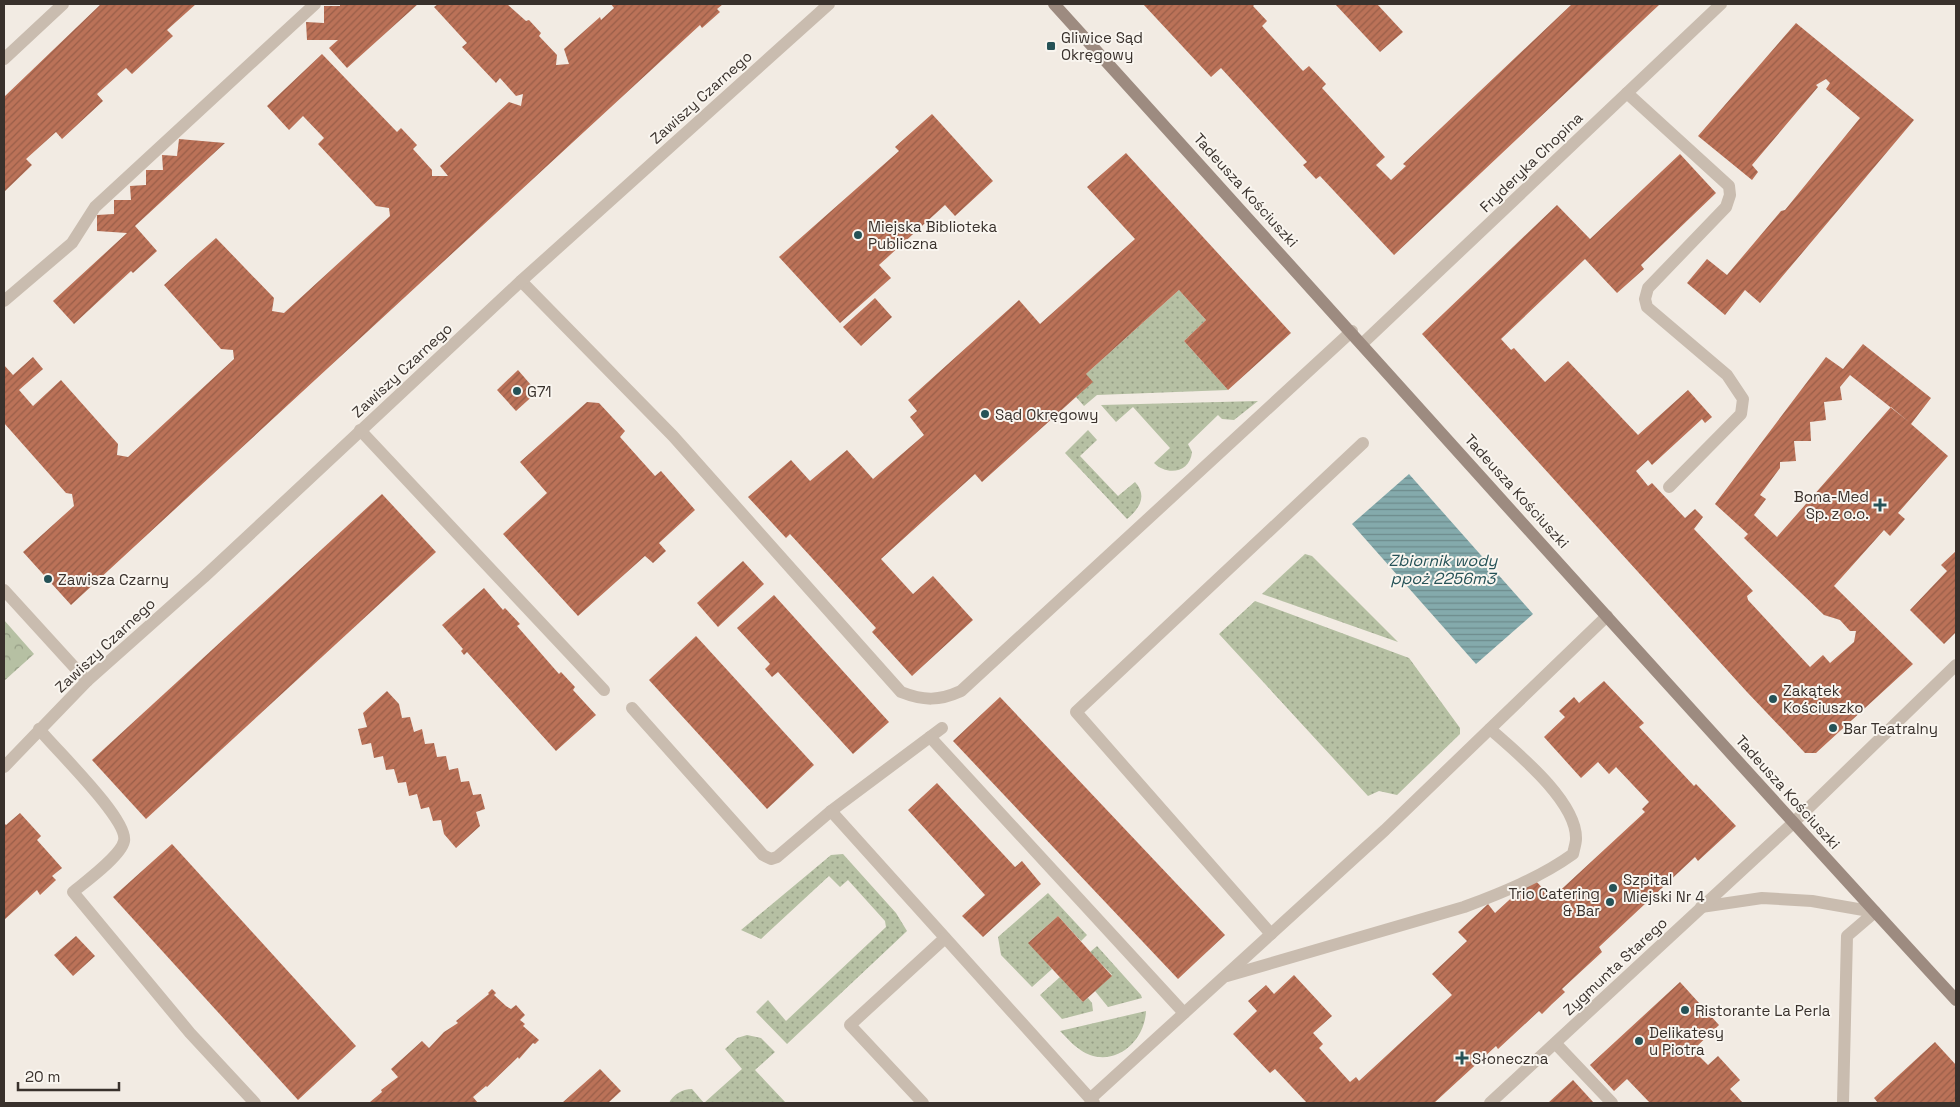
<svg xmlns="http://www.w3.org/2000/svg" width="1960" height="1107" font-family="'Space Grotesk',sans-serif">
<defs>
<pattern id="grass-dots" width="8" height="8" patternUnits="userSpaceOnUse" patternTransform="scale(1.25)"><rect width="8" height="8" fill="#b6c0a3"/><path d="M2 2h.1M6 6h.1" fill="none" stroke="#959d85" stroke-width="1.8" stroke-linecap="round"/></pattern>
<pattern id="park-crowns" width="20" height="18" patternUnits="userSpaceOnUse" patternTransform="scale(1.25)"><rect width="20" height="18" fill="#b6c0a3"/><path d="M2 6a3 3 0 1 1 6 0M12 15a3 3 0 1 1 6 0" fill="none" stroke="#959d85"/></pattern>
<pattern id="water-rules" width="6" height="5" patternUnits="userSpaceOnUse" patternTransform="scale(1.25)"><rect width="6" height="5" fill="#84aaac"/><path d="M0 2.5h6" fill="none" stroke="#6d8b8c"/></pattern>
<pattern id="building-hatch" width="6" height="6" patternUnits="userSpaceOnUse" patternTransform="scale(1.25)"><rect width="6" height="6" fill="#bb7258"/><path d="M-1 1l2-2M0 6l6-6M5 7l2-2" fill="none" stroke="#995e49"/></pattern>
</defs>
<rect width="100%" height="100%" fill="#f2ebe3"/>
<g fill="url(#grass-dots)">
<path d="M1179 290 1206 320 1184 341 1228 390 1097 395 1084 406 1076 397 1086 374Z"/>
<path d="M1258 401 1234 420 1222 419 1218 415 1188 444 1192 452C1190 473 1167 476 1154 463L1170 448 1133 407 1116 422 1101 405Z"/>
<path d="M1088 430 1097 440 1080 456 1118 496 1135 482C1148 496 1139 509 1127 519L1065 453Z"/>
<path d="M1305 554 1312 556 1398 642 1262 594Z"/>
<path d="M1255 601 1409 658 1460 728V734L1397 795 1379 791 1368 796 1219 634Z"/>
<path d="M843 854 896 913 907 931 787 1044 756 1012 768 1000 786 1021 886 927 885 921 848 880 840 887 829 876 761 939 741 930 831 855Z"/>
<path d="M1048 893 1087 935 1081 941 1058 916 1029 942 1052 969 1032 987 1001 955 998 937Z"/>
<path d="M1097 946 1141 995 1142 998 1108 1007 1095 991 1112 975 1090 952Z"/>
<path d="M1060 977 1083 1002 1088 998 1092 1003 1093 1011 1062 1019 1040 995Z"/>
<path d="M1146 1011C1145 1039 1119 1065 1090 1055 1077 1050 1070 1041 1060 1031Z"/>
<path d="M747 1035 761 1038 775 1052 755 1070 786 1103H669C673 1095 682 1089 692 1089L704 1103 742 1069 725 1049 737 1038Z"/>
</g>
<path fill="url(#park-crowns)" d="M4 620 34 654 4 681Z"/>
<path fill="url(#water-rules)" d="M1409 474 1533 614 1476 664 1352 524Z"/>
<g fill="url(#building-hatch)" fill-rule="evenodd">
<path d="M101 4H196L167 30 173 36 132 74 126 68 97 94 103 101 62 139 56 132 26 159 32 165 4 192V97Z"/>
<path d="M340 4H418L347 68 329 48 338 40H307L306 22 324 23V6H340Z"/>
<path d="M438 4H507L526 21 529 20 541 33 539 36 557 55 556 65 569 64 564 49 600 17 601 20 614 8 611 4H723L717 9 720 12 702 28 700 25 649 72 71 605 23 552 74 506 72 494 66 493 4 423V365L13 375 33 357 43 369 19 390 33 406 61 380 118 444 117 455 128 457 234 359 233 350 221 349 164 285 190 261 216 238 274 298 272 311 284 313 390 216 389 208 376 206 318 144 324 138 303 116 289 130 267 106 322 54 397 132 401 128 417 145 413 149 432 170V176H448L440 166 509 102 521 106 523 94 516 96 500 78 496 83 462 47 467 43 434 7Z"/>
<path d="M1143 4H1255L1253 6 1267 21 1262 26 1303 71 1309 66 1326 84 1322 88 1385 157 1376 165 1391 180 1406 166 1403 164 1572 4H1660L1394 255 1320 176 1316 179 1303 165 1307 162 1221 68 1211 77Z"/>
<path d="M1335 4H1377L1403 32 1380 52Z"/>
<path d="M1796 23 1914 120 1760 303 1745 290 1725 315 1687 283 1707 259 1727 275 1781 211 1785 210 1860 118 1826 89 1830 83 1826 79 1816 85 1818 87 1752 165 1758 172 1752 180 1698 136Z"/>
<path d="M932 114 993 181 955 216 945 205 879 265 891 278 840 323 779 257 899 151 895 147Z"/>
<path d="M179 139 225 143 135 226 157 251 133 273 131 271 74 324 53 301 127 233 97 231V215L114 214V200H131L130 186 146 185V170H163L162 155 177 156Z"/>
<path d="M1126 153 1291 333 1228 390 1184 341 1206 320 1179 290 1086 374 1093 382 1076 397 982 482 975 474 881 559 913 594 933 576 973 620 912 676 872 632 876 628 790 534 786 538 748 497 791 460 810 481 847 450 873 479 924 435 910 417 917 411 908 400 1019 300 1040 324 1135 239 1087 187Z"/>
<path d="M1680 154 1716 193 1641 265 1644 269 1617 293 1585 259 1501 339 1511 350 1514 348 1545 382 1568 361 1638 435 1688 390 1712 417 1705 423 1702 419 1652 465 1648 460 1636 471 1648 486 1652 483 1685 518 1695 509 1703 517 1694 529 1753 591 1747 596 1748 600 1810 667 1823 655 1830 663 1854 642 1856 631H1850L1840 620 1824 615 1744 538 1748 534 1715 504 1826 357 1843 369 1863 344 1931 398 1911 424 1948 456 1898 513 1905 519 1890 536 1884 530 1834 586 1913 664 1816 753H1805L1747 692 1422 334 1557 205 1590 239ZM1850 375 1909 422 1891 407 1777 537 1754 515 1766 499 1760 495 1780 468V462L1796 461 1794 441H1811L1810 422 1826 420 1824 402 1842 400 1840 387Z"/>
<path d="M875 298 892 317 861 346 843 327Z"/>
<path d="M518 370 537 392 516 411 497 390Z"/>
<path d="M587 402 599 403 625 431 620 437 655 476 661 471 695 510 659 543 666 551 653 563 645 556 578 616 503 534 547 493 520 462Z"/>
<path d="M382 494 436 552 146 819 92 760Z"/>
<path d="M1956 551V632L1944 644 1910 610 1947 571 1941 565Z"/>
<path d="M743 561 764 584 718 627 697 603Z"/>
<path d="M484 588 503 610 505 608 520 624 517 626 559 674 561 672 575 687 573 690 596 715 556 751 467 652 464 655 461 651 463 649 442 625Z"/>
<path d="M774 595 889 722 853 754 778 672 772 677 765 669 770 664 737 628Z"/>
<path d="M696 636 814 765 767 809 649 680Z"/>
<path d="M1604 681 1644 723 1639 727 1694 786 1696 784 1736 826 1698 861 1695 857 1599 947 1602 952 1562 989 1565 992 1552 1004 1542 1014 1539 1011 1498 1049 1496 1046 1434 1103H1307L1275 1069 1270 1073 1233 1034 1257 1011 1248 1001 1266 985 1274 994 1294 975 1332 1016 1313 1033 1323 1044 1319 1048 1350 1082 1356 1077 1359 1081 1452 995 1432 974 1467 941 1458 932 1488 904 1495 913 1533 878 1552 898 1645 812 1642 809 1649 802 1616 767 1609 774 1598 762 1581 778 1544 737 1565 717 1559 711 1574 697 1579 703Z"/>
<path d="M387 691 399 704 402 718 410 717 414 732 422 729 425 744 434 743 437 757 446 756 449 770 458 768 461 782 469 781 473 795 481 794 485 809 476 812 480 826 456 848 444 834 441 820 433 821 429 807 421 809 417 794 409 796 406 782 398 783 394 769 386 770 383 756 374 758 371 743 362 745 358 729 367 727 363 713Z"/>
<path d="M1000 697 1225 935 1178 979 953 741Z"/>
<path d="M937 783 1015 867 1022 861 1041 884 983 937 962 916 985 895 908 810Z"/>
<path d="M20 813 41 836 37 840 62 868 52 876 56 880 40 895 37 890 4 920V823L6 825Z"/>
<path d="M172 844 356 1046 298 1100 113 897Z"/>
<path d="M1058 916 1112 976 1083 1002 1028 943Z"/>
<path d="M76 936 95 956 73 976 54 955Z"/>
<path d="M1680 982 1719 1025 1693 1050 1708 1065 1718 1056 1740 1080 1730 1089 1743 1103H1650L1627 1079 1614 1091 1590 1065Z"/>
<path d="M492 989 496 993 494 995 506 1006 511 1009 516 1005 525 1015 520 1020 525 1024 523 1026 539 1040 535 1044 533 1043 519 1059 518 1057 487 1087 486 1086 473 1097 478 1103H366L370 1102 382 1092 381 1090 398 1077 391 1069 422 1041 429 1048 444 1032 458 1023 456 1021 489 994 488 993Z"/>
<path d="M1935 1042 1956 1065V1103H1878L1874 1098Z"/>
<path d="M600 1069 621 1091 608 1103H562Z"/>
<path d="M1573 1080 1594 1103H1548Z"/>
</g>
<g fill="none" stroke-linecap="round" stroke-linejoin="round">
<g stroke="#c9bcaf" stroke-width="12">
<path d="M1627 93 1729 186 1730 195 1726 207 1648 288 1645 299 1647 307 1727 375 1743 399 1741 414 1669 487"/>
<path d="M521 281 673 436 901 692C924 701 939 701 961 691L1352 331"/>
<path d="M4 301 72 243 95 207 315 4"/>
<path d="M360 430 604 690"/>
<path d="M632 708 763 855 771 859 777 857 831 811 942 728"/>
<path d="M39 729C55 749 129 820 124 841 121 856 85 882 73 892L190 1033 255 1103"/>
<path d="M930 737 1184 1013"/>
<path d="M831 811 1094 1103"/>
<path d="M1271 934 1076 712 1363 443"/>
<path d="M1227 976 1464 907C1502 893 1541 877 1573 854 1574 849 1576 843 1576 839 1577 801 1516 752 1490 729"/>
<path d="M1556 1044 1612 1103"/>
<path d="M1090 1099 1385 830 1607 616"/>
<path d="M923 1103 850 1025 945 938"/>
<path d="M1843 1103 1847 936 1875 912"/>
</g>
<g stroke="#c9bcaf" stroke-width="12">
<path d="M4 59 63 4"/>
<path d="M1363 343 1721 4"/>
<path d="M4 590 87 681"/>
<path d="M4 767 87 681 204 577 521 281 829 4"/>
<path d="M1701 907 1762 898 1812 901 1875 912"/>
<path d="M1490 1103 1793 823 1956 665"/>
</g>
<path stroke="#9d8b80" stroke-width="12" d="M1054 4C1355 336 1653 671 1956 1000"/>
</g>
<g fill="#255257" stroke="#f9f5ef" stroke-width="2">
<rect x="1046" y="41" width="10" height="10" rx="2.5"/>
<circle cx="858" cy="235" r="5"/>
<circle cx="517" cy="391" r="5"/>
<circle cx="985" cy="414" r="5"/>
<path d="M1877.5 497.5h5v5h5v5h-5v5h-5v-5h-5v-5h5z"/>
<circle cx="48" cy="579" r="5"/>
<circle cx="1773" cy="699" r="5"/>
<circle cx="1833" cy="728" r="5"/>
<circle cx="1613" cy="888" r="5"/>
<circle cx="1610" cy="902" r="5"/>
<circle cx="1685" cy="1010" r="5"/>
<circle cx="1639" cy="1041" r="5"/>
<path d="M1459.5 1050.5h5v5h5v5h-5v5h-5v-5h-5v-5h5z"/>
</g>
<g text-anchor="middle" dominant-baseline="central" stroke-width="4" stroke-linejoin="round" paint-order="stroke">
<g font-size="15" fill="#39312c" stroke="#f9f5ef" text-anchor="start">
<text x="1061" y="37">Gliwice Sąd<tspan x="1061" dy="17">Okręgowy</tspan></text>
<text x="868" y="226">Miejska Biblioteka<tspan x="868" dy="17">Publiczna</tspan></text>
<text x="527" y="391">G71</text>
<text x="995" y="414">Sąd Okręgowy</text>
<text x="1869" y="496" text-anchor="end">Bona-Med<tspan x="1869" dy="17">Sp. z o.o.</tspan></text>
<text x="58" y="579">Zawisza Czarny</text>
<text x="1783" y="690">Zakątek<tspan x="1783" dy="17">Kościuszko</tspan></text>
<text x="1843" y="728">Bar Teatralny</text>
<text x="1623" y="879">Szpital<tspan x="1623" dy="17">Miejski Nr 4</tspan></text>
<text x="1600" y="893" text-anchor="end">Trio Catering<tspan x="1600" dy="17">&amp; Bar</tspan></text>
<text x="1695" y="1010">Ristorante La Perla</text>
<text x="1649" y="1032">Delikatesy<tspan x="1649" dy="17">u Piotra</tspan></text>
<text x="1472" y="1058">Słoneczna</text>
</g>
<g font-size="15" fill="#39312c" stroke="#f9f5ef">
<text transform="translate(701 97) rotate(-42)">Zawiszy Czarnego</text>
<text transform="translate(1531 162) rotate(-44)">Fryderyka Chopina</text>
<text transform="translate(1246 190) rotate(48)">Tadeusza Kościuszki</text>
<text transform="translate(402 370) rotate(-43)">Zawiszy Czarnego</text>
<text transform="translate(1517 491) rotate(48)">Tadeusza Kościuszki</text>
<text transform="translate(105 645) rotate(-43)">Zawiszy Czarnego</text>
<text transform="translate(1788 792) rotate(48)">Tadeusza Kościuszki</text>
<text transform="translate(1615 966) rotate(-43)">Zygmunta Starego</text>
</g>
<g font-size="16" font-style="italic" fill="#255257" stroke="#f9f5ef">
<text x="1443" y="560">Zbiornik wody<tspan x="1443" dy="18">ppoż 2256m3</tspan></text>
</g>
</g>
<rect width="1960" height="1107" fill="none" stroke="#39312c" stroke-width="10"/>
<path d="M18 1082v8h101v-8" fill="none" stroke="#39312c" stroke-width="2.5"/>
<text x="25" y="1082" font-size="15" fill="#39312c" stroke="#f9f5ef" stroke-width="4" paint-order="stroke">20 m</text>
</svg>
